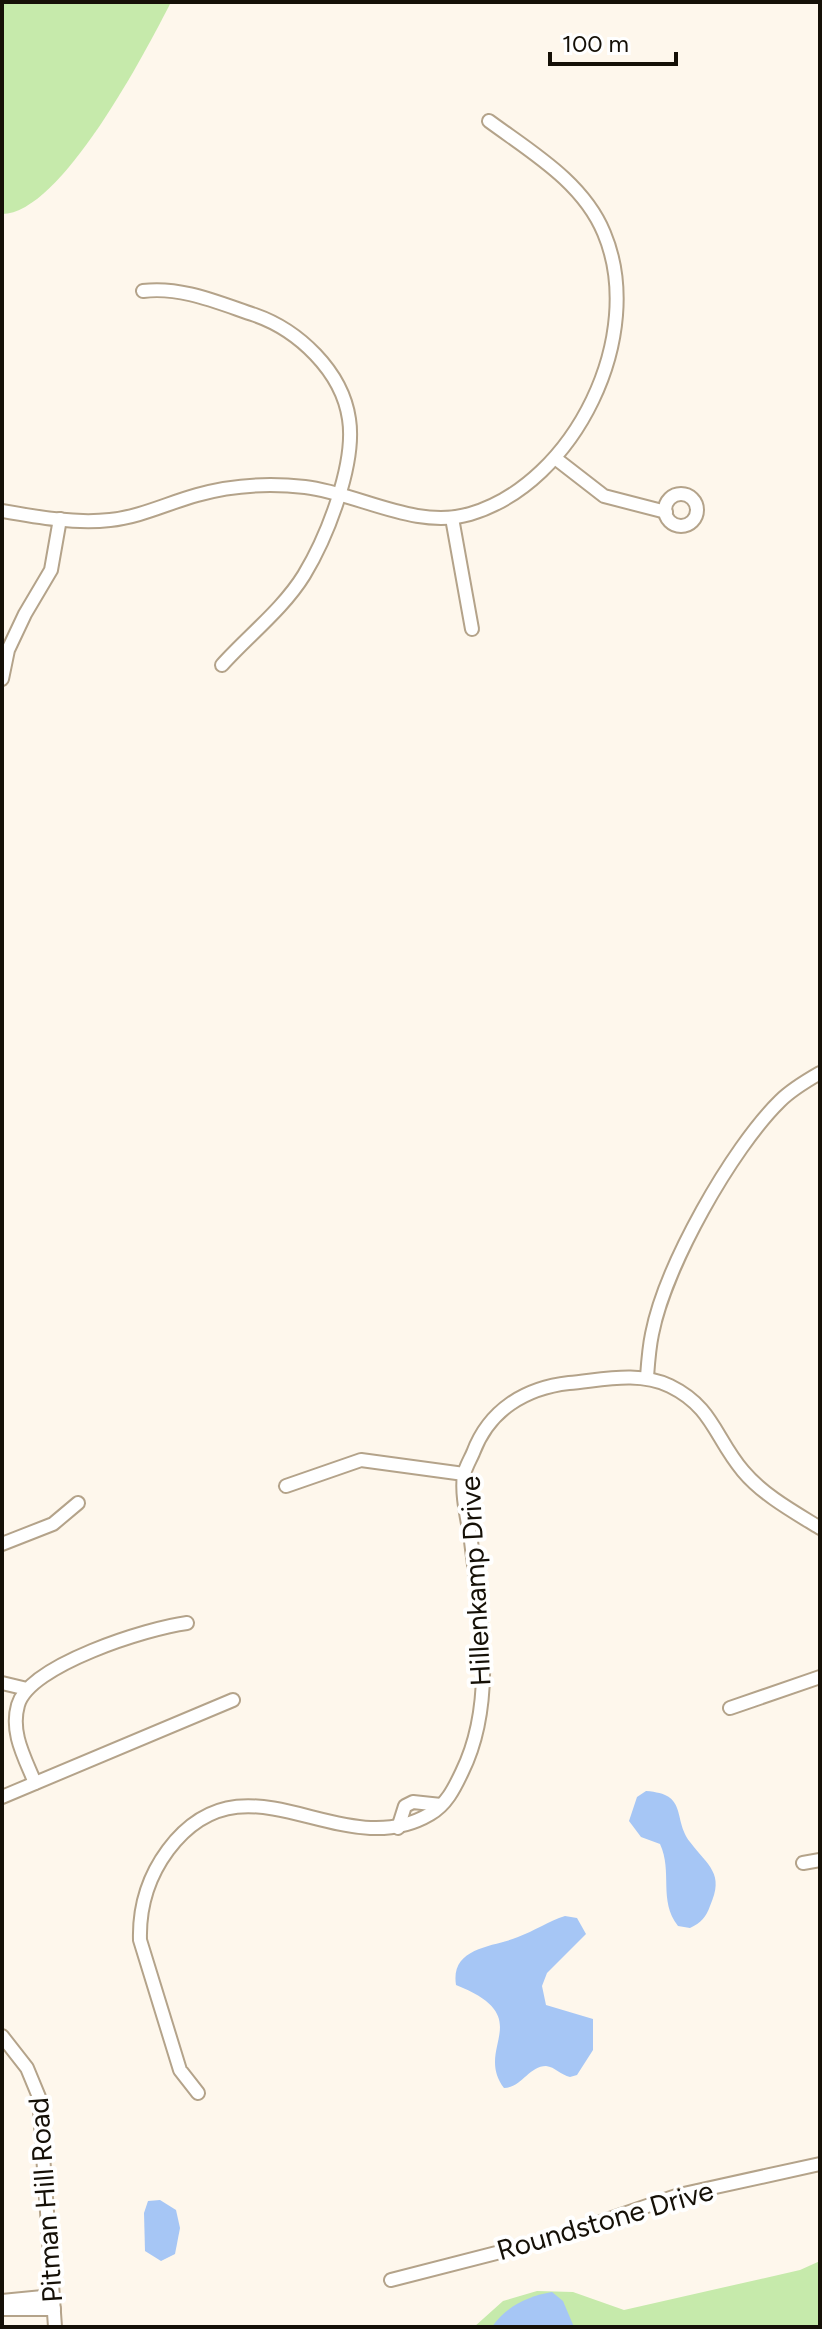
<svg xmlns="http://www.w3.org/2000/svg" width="822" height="2329" font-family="Figtree,sans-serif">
<rect width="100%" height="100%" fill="#fef7ec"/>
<g fill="#c6eaab">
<path d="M2 2H171C146 51 61 214 2 214Z"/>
<path d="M820 2261V2327H474L503 2301 537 2291 573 2292 624 2310 800 2270Z"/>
</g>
<g fill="#a6c6f5">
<path d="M646 1791C689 1794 672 1818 690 1842 708 1866 725 1873 710 1906 706 1917 701 1923 690 1928L678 1926C658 1900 673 1872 660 1844L641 1837 629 1821 637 1797Z"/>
<path d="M565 1916 577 1918 586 1934 547 1973 542 1986 546 2005 593 2019V2050L577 2075 570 2077C561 2075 555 2067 546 2066 529 2066 521 2088 504 2088 473 2047 539 2018 456 1985 450 1946 495 1947 518 1937 534 1931 549 1921 565 1916Z"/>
<path d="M160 2200 176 2210 180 2228 175 2254 161 2261 145 2251 144 2213 148 2201Z"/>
<path d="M552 2292 563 2301 574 2327H492C505 2307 528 2296 552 2292Z"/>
</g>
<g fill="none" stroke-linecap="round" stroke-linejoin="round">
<g stroke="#b4a38a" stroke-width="16">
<g id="minor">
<path d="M143 291C181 286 219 303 255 315 298 330 342 371 349 419 356 464 327 537 304 575 283 609 248 636 222 665"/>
<path d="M555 458 604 496 666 512"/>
<circle cx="681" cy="510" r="16"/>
<path d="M2 511C36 517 75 524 110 520 140 517 168 503 197 495 232 485 268 483 305 487 358 493 415 530 470 514 575 483 647 335 604 233 583 182 531 152 489 121"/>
<path d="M452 518 472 629"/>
<path d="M2 679 8 650 25 614 51 570 60 519"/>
<path d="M647 1377C648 1363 649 1348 652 1334 665 1267 731 1149 780 1101 791 1090 806 1081 820 1073"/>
<path d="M286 1486 361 1460 464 1474"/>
<path d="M2 1544 53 1524 78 1503"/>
<path d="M2 1683 27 1689"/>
<path d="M730 1708 820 1677"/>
<path d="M35 1783C25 1758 10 1733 18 1705 29 1665 148 1628 187 1623"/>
<path d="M2 1797 233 1700"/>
<path d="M398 1828 405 1806 413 1802 441 1805"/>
<path d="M803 1863 820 1860"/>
<path d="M2 2036 27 2068 39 2097 55 2327"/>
<path d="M198 2093 180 2070 140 1940C139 1906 148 1877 168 1850 246 1746 340 1867 430 1814 446 1805 454 1789 462 1772 497 1701 480 1616 471 1541 468 1521 461 1495 464 1475 465 1468 470 1460 473 1453 489 1410 525 1388 569 1383 603 1380 638 1371 670 1386 713 1407 715 1438 743 1471 763 1495 794 1512 820 1528"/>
<path d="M391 2280 551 2239 679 2195 820 2164"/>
<path d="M2 2301 53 2296"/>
<path d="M2 2309H54"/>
</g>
</g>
<use href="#minor" stroke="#fff" stroke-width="12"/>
</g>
<g text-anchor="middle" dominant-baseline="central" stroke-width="8" stroke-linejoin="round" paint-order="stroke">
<g font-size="28" fill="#151007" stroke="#fff">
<text transform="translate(475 1581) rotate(-93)">Hillenkamp Drive</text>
<text transform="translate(45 2200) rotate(-94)">Pitman Hill Road</text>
<text transform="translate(605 2220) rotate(-16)">Roundstone Drive</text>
</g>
</g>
<rect width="822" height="2329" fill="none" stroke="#151007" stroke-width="8"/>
<path d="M550 52v12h126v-12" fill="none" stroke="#151007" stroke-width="4"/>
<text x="562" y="52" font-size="24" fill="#151007" stroke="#ffffff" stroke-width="6" paint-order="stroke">100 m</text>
</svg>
